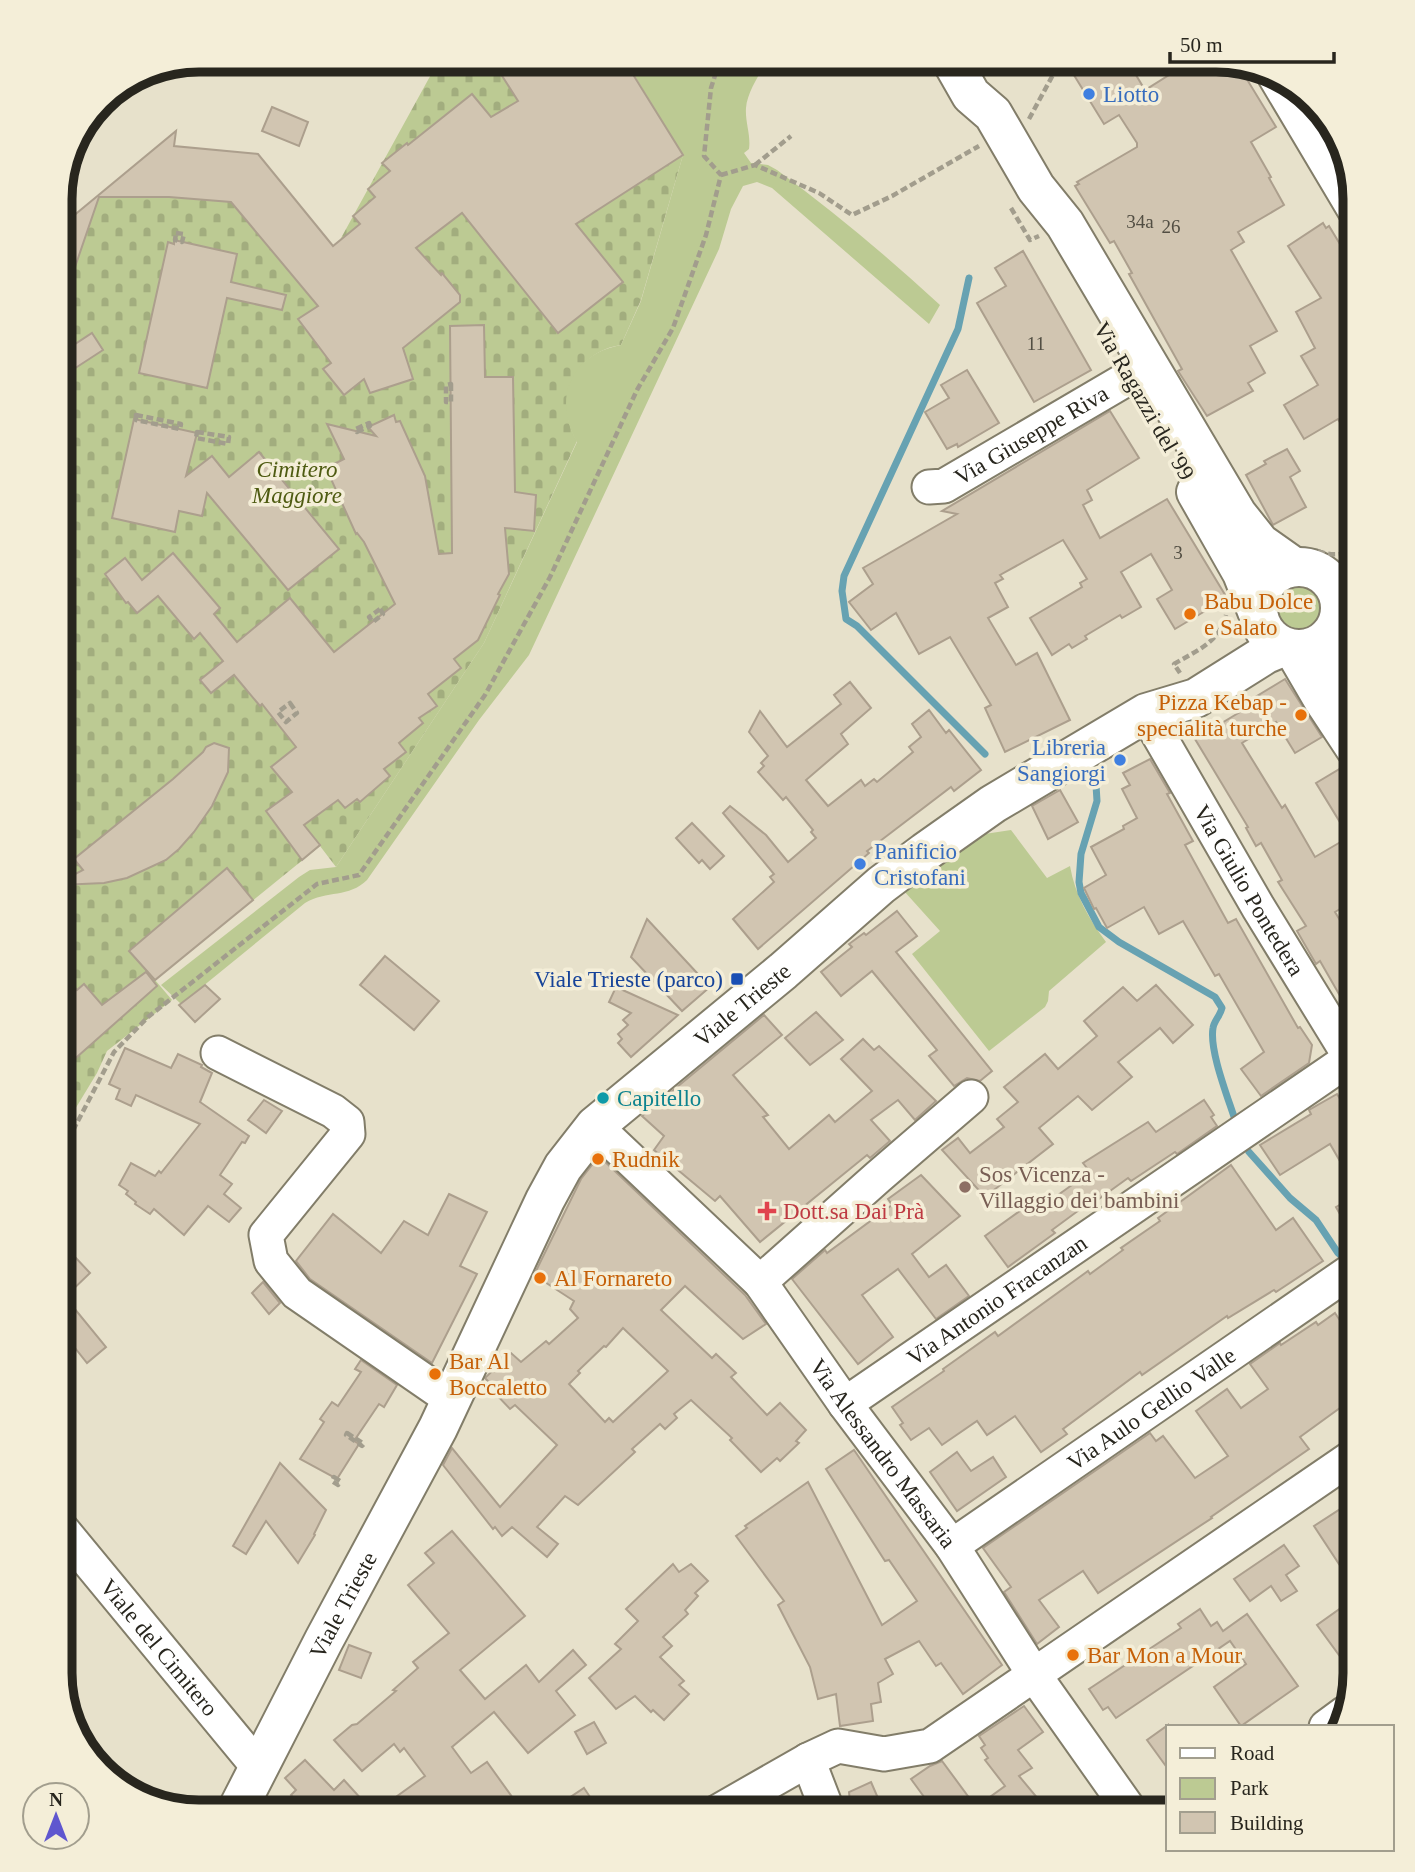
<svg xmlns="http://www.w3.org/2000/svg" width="1415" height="1872" font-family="'Times New Roman',serif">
<defs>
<pattern id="cemetery-stones" width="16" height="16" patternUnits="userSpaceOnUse" patternTransform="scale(1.75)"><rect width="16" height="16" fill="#bcca93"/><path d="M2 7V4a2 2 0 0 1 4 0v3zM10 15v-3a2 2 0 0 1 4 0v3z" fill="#a2ad7e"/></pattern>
</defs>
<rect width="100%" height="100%" fill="#e7e1cb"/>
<path fill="url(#cemetery-stones)" d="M439 60H624L683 155 641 300 621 345C574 352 553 401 577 441L484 643 336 867 320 846 155 980 172 1000 107 1051 97 1073 60 1134V227L167 139 174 146 258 154 335 249Z"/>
<g fill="#bcca93">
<path d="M625 60H767C760 74 747 92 746 108 745 122 751 135 749 149L744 153 751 163 768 165 777 170C834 212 888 257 940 305L929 324 772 188 757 182 743 186 731 209 719 249 529 655 479 720 367 880C349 898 327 890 305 903L181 1004 161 985 299 877 310 870 336 867 484 643 577 442C552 399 571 354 621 345L641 301 683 155Z"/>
<circle cx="1298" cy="609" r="23"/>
<path d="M1011 830 1047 878 1070 866C1075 895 1089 919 1106 942L1049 991 1048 1001 1045 1007 989 1051 912 954 940 931 904 891 978 835Z"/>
</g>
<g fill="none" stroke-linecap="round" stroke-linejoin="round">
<g stroke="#67a2b2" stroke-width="7">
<path d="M969 278 958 329 844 576 842 591 846 619 857 626 985 754"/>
<path d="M1090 782 1096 785 1097 801 1081 854 1079 882 1081 893 1099 927 1119 942 1215 997 1222 1008C1220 1016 1214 1021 1213 1028 1209 1051 1229 1100 1236 1123"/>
<path d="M1249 1152 1290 1198 1316 1220 1338 1253 1348 1262"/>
</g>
</g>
<g fill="#d1c5b1" stroke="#ac9f8d" stroke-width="2" fill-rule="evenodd">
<path d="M492 60H624L683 155 576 224 623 282 558 333 462 213 416 248 441 275 442 273 460 295V302L403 348 413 379 370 393 364 379 344 395 323 369 331 363 298 319 318 306 231 202 169 197H99L63 302 60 301V227L176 131 174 146 258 154 333 246 360 224 353 216 375 197 368 189 390 171 382 163 407 143 408 145 472 94 491 117 518 101Z"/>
<path d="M1079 60H1127L1145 90 1193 60H1225L1237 63 1276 127 1251 142 1271 177 1269 178 1284 205 1238 232 1244 242 1231 250 1277 331 1250 346 1265 373 1248 383 1253 391 1207 416 1178 371 1182 369 1129 274 1132 273 1114 241 1110 243 1075 186 1079 184 1077 182 1137 147V143L1119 115 1104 124 1069 67Z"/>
<path d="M272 107 308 122 299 146 262 131Z"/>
<path d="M1323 223 1326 228 1329 226 1355 269V447L1338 419 1304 439 1284 405 1318 385 1301 356 1315 348 1296 312 1321 298 1288 246Z"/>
<path d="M174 240 237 254 231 282 286 295 282 310 227 298 207 388 139 373 168 242 174 244Z"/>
<path d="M1023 251 1091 370 1034 402 977 303 1006 286 995 268Z"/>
<path d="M484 325 485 377H513L515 492 536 495 534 531 505 528 509 574 498 594 500 595 478 640 454 659 461 668 428 694 437 706 419 718 423 723 399 743 406 752 384 769 390 776 360 802 357 799 345 808 338 800 304 825 320 845 302 860 266 811 292 792 271 767 296 747 262 704 260 706 234 675 211 693 200 680 223 661 200 633 194 639 158 596 137 613 128 602 126 603 105 574 125 558 142 580 173 553 220 608 214 614 237 642 290 598 334 652 395 604 364 542 357 533 356 534 326 468 344 459 327 424 376 436 368 427 394 415 396 422 400 421 425 476 439 554 452 553 450 326Z"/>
<path d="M92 333 103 350 60 378V354Z"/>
<path d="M967 370 999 423 958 447 957 444 947 449 925 412 949 398 941 385Z"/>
<path d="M1110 411 1139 458 1087 490 1092 500 1083 505 1100 538 1167 499 1227 598 1175 629 1157 599 1172 590 1151 554 1121 572 1141 607 1122 618 1120 615 1085 636 1087 639 1072 648 1069 644 1052 655 1030 618 1082 587 1080 583 1087 579 1063 540 1000 575 1003 579 995 583 1008 607 988 618 1016 665 1037 653 1070 720 1005 752 985 708 991 705 950 637 919 654 896 613 871 630 849 602 873 584 863 568 957 514 942 511Z"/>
<path d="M134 419 197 433 186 476 212 456 229 477 259 452 339 549 288 590 207 493 202 516 179 511 175 532 112 518Z"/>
<path d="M1287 449 1300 471 1290 477 1306 507 1273 525 1246 475 1266 464 1264 461Z"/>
<path d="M1285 679 1322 737 1295 753 1276 722 1242 743 1282 808 1285 805 1315 857 1349 837 1316 783 1343 767 1355 788V900L1335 912 1355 945V1022L1320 961 1316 964 1297 931 1306 926 1278 882 1282 880 1261 843 1256 846 1246 828 1248 827 1195 739 1250 706 1247 702Z"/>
<path d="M850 682 871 708 841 734 848 744 806 780 828 806 861 780 865 786 874 779 877 782 913 752 909 747 921 737 912 724 929 710 946 733 949 730 981 770 954 791 951 787 867 851 869 853 758 949 733 919 774 882 770 877 774 874 723 813 730 806 766 835 788 862 816 838 811 832 813 830 786 797 783 800 758 772 764 766 761 763 768 756 749 732 760 711 787 747 841 704 834 695Z"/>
<path d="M214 743 229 748 228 772 212 806 194 832 179 849 166 860 127 878 104 883 60 885V882L83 870 74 859 173 779 203 752 206 747Z"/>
<path d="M1150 759 1170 793 1167 794 1193 841 1185 845 1228 923 1236 919 1298 1028 1300 1027 1312 1045 1309 1063 1261 1096 1241 1069 1264 1052 1219 974 1215 976 1183 921 1159 934 1144 907 1107 928 1096 908 1094 909 1084 888 1106 875 1091 847 1124 829 1123 826 1137 818 1122 789 1130 785 1123 773Z"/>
<path d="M1060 790 1078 822 1048 839 1032 806Z"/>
<path d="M692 823 724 856 710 869 702 860 699 863 676 838Z"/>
<path d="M227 868 253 900 155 980 129 951Z"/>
<path d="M897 911 917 936 896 952 992 1071 980 1081 967 1078 954 1086 929 1056 937 1050 872 971 841 996 821 972 852 947 849 944 864 933 866 935Z"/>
<path d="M647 919 710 987 682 1011 631 957Z"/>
<path d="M385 956 439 1001 414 1030 360 985Z"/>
<path d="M60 968 77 990 84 984 102 1005 146 972 157 986 60 1072Z"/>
<path d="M205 985 220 999 195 1022 179 1005Z"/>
<path d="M1156 985 1193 1025 1173 1043 1160 1028 1118 1062 1132 1077 1092 1110 1078 1096 1039 1128 1053 1144 985 1197 942 1150 958 1138 970 1153 1004 1127 997 1119 1018 1102 1004 1087 1045 1054 1058 1069 1097 1036 1084 1021 1123 987 1137 1001Z"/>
<path d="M616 987 678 1015 631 1057 618 1043 622 1039 618 1034 628 1025 623 1020 631 1013 609 1002Z"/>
<path d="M816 1012 843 1040 810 1065 785 1038Z"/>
<path d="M764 1015 782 1035 733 1075 768 1115 763 1117 789 1149 829 1115 835 1122 872 1091 841 1059 863 1039 874 1050 879 1046 936 1101 915 1120 898 1100 871 1120 890 1141 870 1158 867 1155 760 1242 720 1196 715 1201 654 1150 664 1136 642 1116Z"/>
<path d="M125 1048 171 1068 178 1054 202 1065 201 1067 212 1073 200 1102 249 1136 245 1143 242 1142 220 1175 232 1184 224 1194 241 1208 229 1222 208 1206 184 1235 154 1209 150 1214 135 1204 136 1202 126 1194 128 1191 119 1185 131 1163 155 1176 159 1171 161 1173 200 1124 136 1095 131 1106 116 1099 120 1089 109 1084Z"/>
<path d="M1337 1094 1355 1124V1187L1330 1144 1280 1175 1260 1145 1311 1114 1309 1110Z"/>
<path d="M264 1100 282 1111 266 1133 248 1120Z"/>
<path d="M1204 1100 1214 1115 1211 1117 1217 1126 1177 1154 1175 1152 1131 1181 1128 1178 1092 1204 1090 1202 1052 1230 1055 1233 1008 1267 985 1236 1031 1203 1037 1210 1090 1172 1083 1163 1148 1122 1156 1132Z"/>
<path d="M599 1156 745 1295 766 1324 743 1339 685 1286 661 1310 712 1358 716 1354 736 1373 731 1377 767 1415 780 1403 806 1430 796 1441 799 1443 780 1461 777 1458 761 1472 730 1440 732 1438 691 1400 674 1414 677 1418 665 1429 660 1424 632 1449 635 1452 578 1505 565 1496 537 1527 558 1544 547 1557 512 1527 502 1536 495 1527 493 1529 443 1465 452 1448 500 1507 557 1445 515 1405 510 1409 492 1390 494 1388 485 1378 511 1353 521 1362 546 1341 549 1344 578 1318 570 1309 574 1301 534 1275 581 1179ZM623 1328 668 1371 613 1422 609 1418 605 1422 569 1384 580 1373 578 1371 604 1346 606 1347Z"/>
<path d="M1231 1165 1276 1230 1293 1218 1323 1261 1276 1292 1274 1290 1228 1318 1227 1316 1142 1375 1140 1372 1063 1429 1067 1434 1041 1452 1015 1416 987 1435 977 1421 942 1445 929 1428 911 1440 900 1425 903 1423 892 1407 944 1371 943 1369 995 1332 998 1336 1088 1271 1090 1274 1123 1250 1121 1248 1160 1221 1158 1218Z"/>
<path d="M921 1175 960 1216 912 1254 929 1277 946 1265 969 1296 936 1319 898 1269 862 1295 893 1337 858 1364 792 1279 825 1250 827 1253 892 1205 888 1199Z"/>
<path d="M449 1194 487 1212 460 1266 477 1274 432 1363 310 1279 296 1261 333 1214 381 1253 404 1221 428 1235Z"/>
<path d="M1355 1196V1241L1336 1207Z"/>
<path d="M60 1241 90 1273 65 1297 106 1347 87 1363 60 1329Z"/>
<path d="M263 1282 280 1303 269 1314 252 1293Z"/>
<path d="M1335 1313 1355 1343V1397L1300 1437 1309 1449 1211 1517 1212 1518 1098 1593 1083 1571 1039 1600 1059 1627 1037 1644 1004 1592 1011 1587 983 1548 1150 1433 1156 1441 1163 1436 1195 1478 1228 1456 1196 1411 1227 1389 1241 1408 1268 1389 1250 1364 1280 1343 1281 1345 1316 1322 1318 1325Z"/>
<path d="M361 1360 397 1385 384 1407 379 1404 354 1441 359 1444 337 1479 300 1459 324 1422 320 1419 332 1402 338 1406 361 1372 355 1369Z"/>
<path d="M854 1450 1002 1665 963 1694 941 1663 936 1666 919 1641 885 1659 893 1674 878 1683 881 1702 871 1704 873 1721 840 1726 836 1694 818 1699 810 1667 778 1605 784 1601 736 1536 747 1528 745 1526 808 1482 882 1625 917 1601 889 1560 885 1561 826 1469Z"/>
<path d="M957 1452 971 1471 993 1457 1006 1477 957 1511 930 1472Z"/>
<path d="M280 1463 326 1510 314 1534 315 1535 298 1563 266 1521 246 1554 233 1546Z"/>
<path d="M1345 1506 1355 1522V1553L1339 1564 1314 1526Z"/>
<path d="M452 1531 525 1616 460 1670 485 1699 526 1665 539 1682 573 1650 586 1665 556 1691 575 1715 528 1753 494 1712 452 1747 471 1773 487 1762 523 1812H375L425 1776 404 1748 400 1752 394 1744 362 1771 334 1740 352 1725 357 1724 396 1691 393 1690 418 1668 413 1662 449 1633 408 1585 434 1563 425 1553Z"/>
<path d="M1284 1545 1299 1566 1286 1575 1297 1591 1281 1601 1271 1586 1250 1601 1234 1579Z"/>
<path d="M673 1564 679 1572 691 1564 708 1581 695 1593 698 1596 685 1610 688 1614 663 1637 672 1646 660 1657 684 1681 679 1685 689 1694 664 1720 653 1710 651 1712 635 1696 616 1709 589 1678 621 1649 615 1644 638 1621 626 1609Z"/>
<path d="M1355 1598V1643L1339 1655 1317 1625Z"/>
<path d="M1200 1609 1211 1626 1217 1622 1223 1631 1247 1614 1298 1686 1241 1726 1214 1687 1246 1664 1230 1641 1116 1718 1108 1707 1103 1710 1089 1689 1181 1628 1178 1624Z"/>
<path d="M349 1645 371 1653 361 1678 339 1670Z"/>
<path d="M1024 1706 1043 1732 1018 1750 1032 1768 1019 1776 1049 1812H912L927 1801 911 1779 930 1766 942 1761 976 1807 1005 1786 985 1760 988 1758 981 1748 985 1745 979 1736Z"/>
<path d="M594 1722 606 1743 587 1754 575 1732Z"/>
<path d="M1168 1725V1769L1147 1740Z"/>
<path d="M305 1760 334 1790 344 1780 373 1812H307L291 1795 296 1790 285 1778Z"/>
<path d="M871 1782 884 1812H851L849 1792Z"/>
<path d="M584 1788 600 1812H548Z"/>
</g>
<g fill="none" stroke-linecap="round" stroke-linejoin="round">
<g stroke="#827d69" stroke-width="37">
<g id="minor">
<path d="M1274 75 1355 211"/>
<path id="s1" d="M929 487 944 486 1130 377"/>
<path id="s2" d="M1146 713 1258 907 1355 1065"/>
<path d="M218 1053 333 1111 347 1122 348 1134 266 1235 271 1261 297 1293 452 1400"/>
<path id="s3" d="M595 1126 760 1282 845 1404 952 1546 1035 1676 1131 1812"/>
<path d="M760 1282 878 1177 971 1097"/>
<path id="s4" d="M845 1404 1355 1055"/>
<path id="s5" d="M60 1527 259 1768"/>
<path id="s6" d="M952 1546 1348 1273"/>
<path d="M1326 1727 1345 1713"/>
<path d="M808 1760 828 1812"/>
<path d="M717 1812 808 1760 838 1746 884 1754 930 1746 1355 1455"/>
</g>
</g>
<g stroke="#827d69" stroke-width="42">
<g id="major">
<path d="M951 60 971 95 993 114 1036 188 1065 224 1237 514 1260 543 1294 567"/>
<path d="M1196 492 1242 573 1257 611"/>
<circle cx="1299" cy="608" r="41"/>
<path d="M1328 637 1346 682 1355 696"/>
<path d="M1294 650 1322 698 1355 748"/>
<path id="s7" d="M236 1812 324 1640 438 1428 545 1200 563 1167 595 1126 783 971 881 885 925 852 993 804 1146 713 1196 698 1266 654 1283 647"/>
</g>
</g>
<g stroke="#a29d8d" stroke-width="4.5" stroke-dasharray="7 3.5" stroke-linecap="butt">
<path d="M1029 119 1061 60"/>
<path d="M755 165 791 136"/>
<path d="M721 175 755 165 819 193 852 215 892 196 979 146"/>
<path d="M1011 208 1030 240 1039 236"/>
<path d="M176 233 184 234 182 242 175 240Z"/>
<path d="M451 384V402H446V385Z"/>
<path d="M136 415 181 424 180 429 136 420Z"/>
<path d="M369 423 370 426 357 432 356 429Z"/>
<path d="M197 432 229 437 228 444 196 438Z"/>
<path d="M1318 551C1331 556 1344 556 1355 547"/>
<path d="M380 609 383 614 373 622 369 617Z"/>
<path d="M1180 673 1174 664C1196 651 1220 642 1226 615"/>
<path d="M290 703 297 713 286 722 278 712Z"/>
<path d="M60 1146 68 1140 114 1052 148 1017 317 884 359 875 485 695 550 577 637 390 673 328 706 235 721 175 704 156 711 88 720 60"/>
<path d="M347 1433 364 1444 362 1446 346 1435Z"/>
<path d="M334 1477 340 1481 338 1485 332 1481Z"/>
</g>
<use href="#minor" stroke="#fff" stroke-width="33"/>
<use href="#major" stroke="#fff" stroke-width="38"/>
</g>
<g fill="#3f7fe0" stroke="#f4eed8" stroke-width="2.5">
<circle cx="1089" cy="94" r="7"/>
<circle cx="1120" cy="760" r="7"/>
<circle cx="860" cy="864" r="7"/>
</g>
<g fill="#e8710a" stroke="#f4eed8" stroke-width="2.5">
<circle cx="1190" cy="614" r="7"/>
<circle cx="1301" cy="715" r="7"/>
<circle cx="598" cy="1159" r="7"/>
<circle cx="540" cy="1278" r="7"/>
<circle cx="435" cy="1374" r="7"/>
<circle cx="1073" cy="1655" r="7"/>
</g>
<rect fill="#1a4fb4" stroke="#f4eed8" stroke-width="2.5" x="730" y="972" width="14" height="14" rx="3.5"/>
<circle fill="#0f9aa8" stroke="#f4eed8" stroke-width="2.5" cx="603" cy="1098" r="7"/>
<circle fill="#8d6e63" stroke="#f4eed8" stroke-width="2.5" cx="965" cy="1187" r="7"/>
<path fill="#e0444e" stroke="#f4eed8" stroke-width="2.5" d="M763.5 1200.5h7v7h7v7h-7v7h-7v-7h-7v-7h7z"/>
<g text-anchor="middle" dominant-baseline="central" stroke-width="7" stroke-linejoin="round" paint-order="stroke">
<g font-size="19" fill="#524e43">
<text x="1140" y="221">34a</text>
<text x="1171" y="226">26</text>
<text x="1036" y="343">11</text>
<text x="1178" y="552">3</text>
</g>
<g font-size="23" fill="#366cbe" stroke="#f4eed8" text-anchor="start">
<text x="1103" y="94">Liotto</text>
<text x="1106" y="747" text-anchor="end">Libreria<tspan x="1106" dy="26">Sangiorgi</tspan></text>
<text x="874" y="851">Panificio<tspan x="874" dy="26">Cristofani</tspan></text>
</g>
<g font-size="23" fill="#28261e" stroke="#f4eed8">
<text transform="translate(1144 401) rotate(60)">Via Ragazzi del '99</text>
<text stroke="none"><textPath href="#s1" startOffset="116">Via Giuseppe Riva</textPath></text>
<text stroke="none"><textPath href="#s2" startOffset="205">Via Giulio Pontedera</textPath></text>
<text stroke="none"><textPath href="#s7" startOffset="966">Viale Trieste</textPath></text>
<text stroke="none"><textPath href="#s4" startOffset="184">Via Antonio Fracanzan</textPath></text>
<text stroke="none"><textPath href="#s6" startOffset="242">Via Aulo Gellio Valle</textPath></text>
<text stroke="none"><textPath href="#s3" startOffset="438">Via Alessandro Massaria</textPath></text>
<text stroke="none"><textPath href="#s7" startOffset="233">Viale Trieste</textPath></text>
<text stroke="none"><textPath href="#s5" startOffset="156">Viale del Cimitero</textPath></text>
</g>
<g font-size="23" font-style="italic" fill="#4e5b11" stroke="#f4eed8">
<text x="297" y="469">Cimitero<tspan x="297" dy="26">Maggiore</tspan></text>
</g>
<g font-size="23" fill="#c56008" stroke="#f4eed8" text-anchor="start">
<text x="1204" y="601">Babu Dolce<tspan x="1204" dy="26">e Salato</tspan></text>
<text x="1287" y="702" text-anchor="end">Pizza Kebap -<tspan x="1287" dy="26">specialità turche</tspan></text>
<text x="612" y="1159">Rudnik</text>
<text x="554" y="1278">Al Fornareto</text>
<text x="449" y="1361">Bar Al<tspan x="449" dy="26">Boccaletto</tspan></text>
<text x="1087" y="1655">Bar Mon a Mour</text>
</g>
<g font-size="23" fill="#164399" stroke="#f4eed8" text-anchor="end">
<text x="723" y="979">Viale Trieste (parco)</text>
</g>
<g font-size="23" fill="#0d838f" stroke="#f4eed8" text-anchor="start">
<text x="617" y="1098">Capitello</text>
</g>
<g font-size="23" fill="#785e54" stroke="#f4eed8" text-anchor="start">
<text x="979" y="1174">Sos Vicenza -<tspan x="979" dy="26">Villaggio dei bambini</tspan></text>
</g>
<g font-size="23" fill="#be3a42" stroke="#f4eed8" text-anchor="start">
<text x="783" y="1211">Dott.sa Dai Prà</text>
</g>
</g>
<path d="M0 0H1415V1872H0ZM199 72H1216A127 127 0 0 1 1343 199V1673A127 127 0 0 1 1216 1800H199A127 127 0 0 1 72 1673V199A127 127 0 0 1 199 72Z" fill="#f4eed8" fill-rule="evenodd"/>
<path fill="none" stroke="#28261e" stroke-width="9" d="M199 72H1216A127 127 0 0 1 1343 199V1673A127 127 0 0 1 1216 1800H199A127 127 0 0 1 72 1673V199A127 127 0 0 1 199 72Z"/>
<rect x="1166" y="1725" width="228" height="126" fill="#f4eed8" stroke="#a29e8e" stroke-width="2"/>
<rect x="1180" y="1748" width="35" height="10" fill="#ffffff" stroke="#a29e8e" stroke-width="2"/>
<text x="1230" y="1760" font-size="21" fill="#28261e">Road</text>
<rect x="1180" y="1778" width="35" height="21" fill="#bcca93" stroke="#a29e8e" stroke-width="2"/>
<text x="1230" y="1795" font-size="21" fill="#28261e">Park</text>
<rect x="1180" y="1812" width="35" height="21" fill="#d1c5b1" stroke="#a29e8e" stroke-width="2"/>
<text x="1230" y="1830" font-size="21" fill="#28261e">Building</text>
<g transform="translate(56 1816)"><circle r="33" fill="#f4eed8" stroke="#a29e8e" stroke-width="2"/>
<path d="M0-5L12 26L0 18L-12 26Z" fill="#5f56cf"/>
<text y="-10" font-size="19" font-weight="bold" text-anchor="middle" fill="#28261e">N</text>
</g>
<path d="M1170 52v10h164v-10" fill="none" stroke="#28261e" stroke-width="3.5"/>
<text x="1180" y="52" font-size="21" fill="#28261e" stroke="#f4eed8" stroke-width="5" paint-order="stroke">50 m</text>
</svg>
